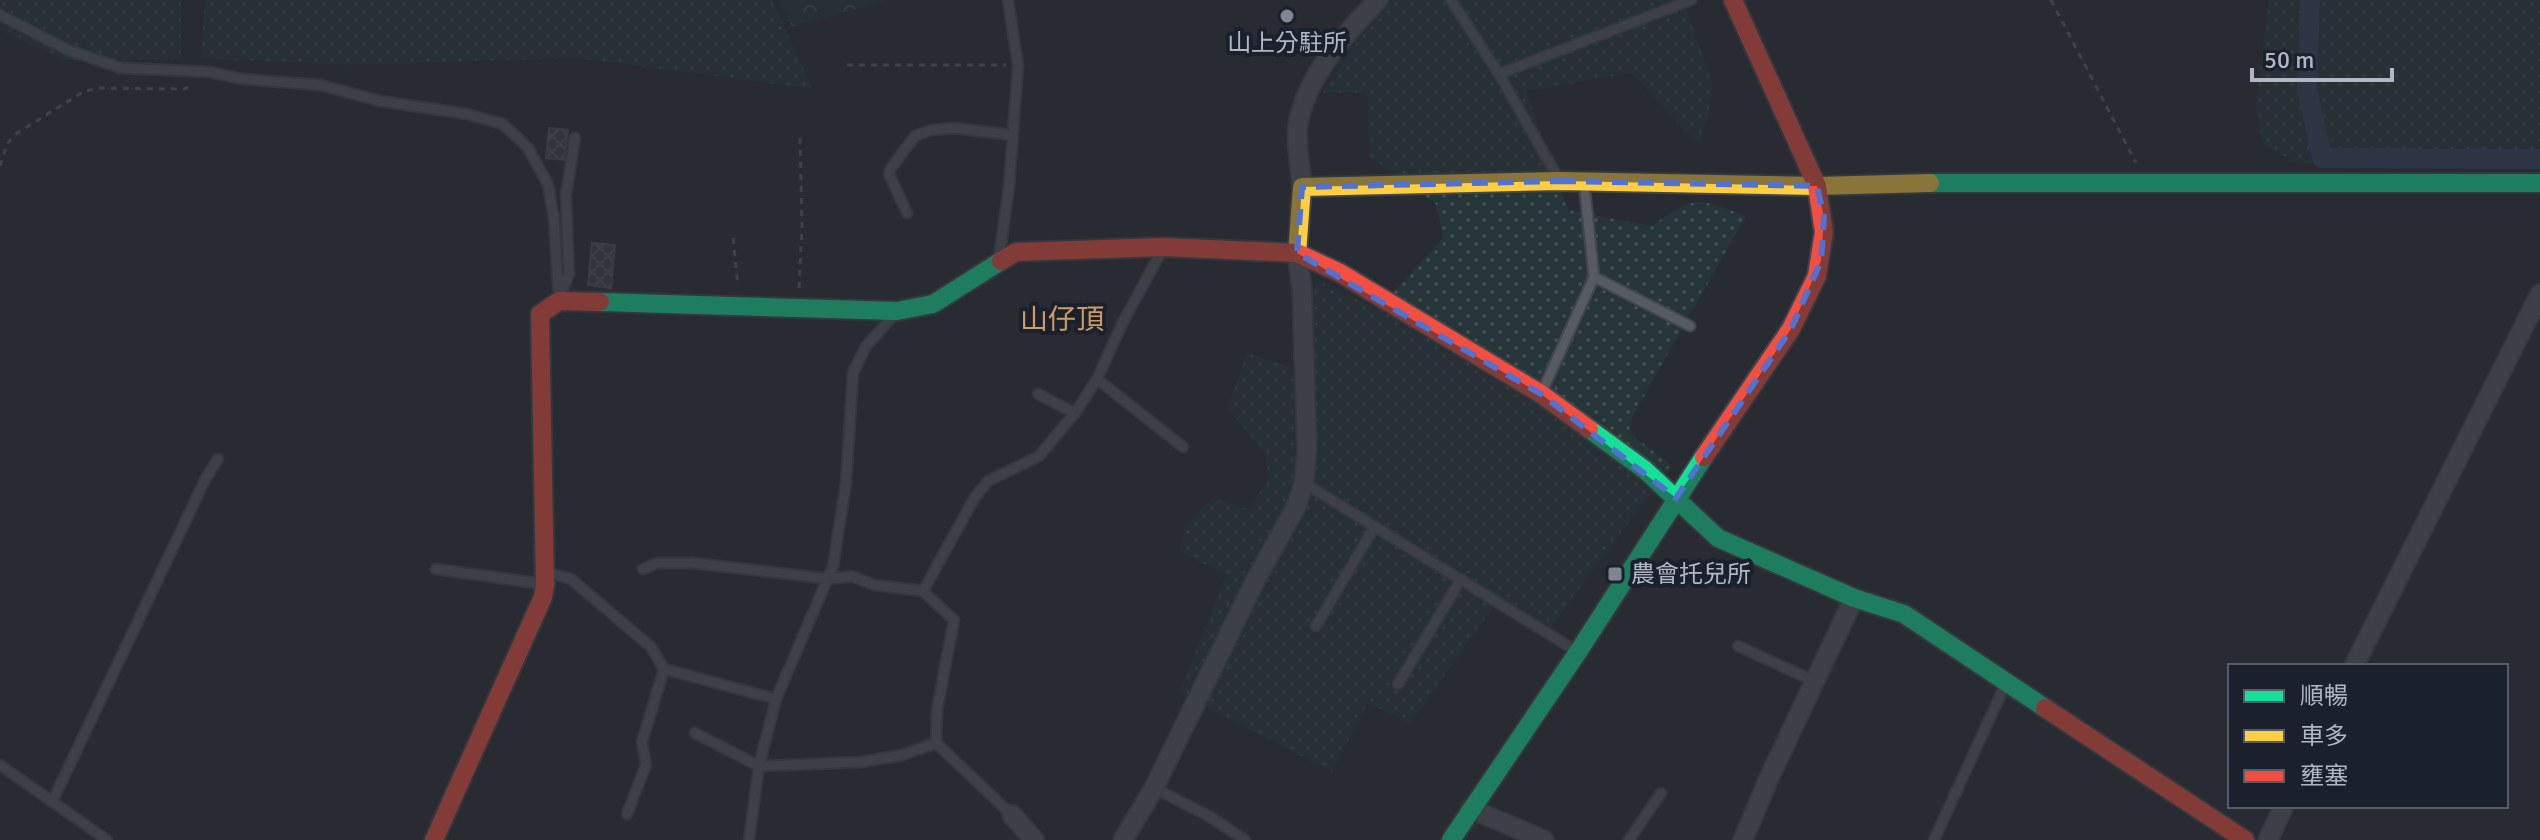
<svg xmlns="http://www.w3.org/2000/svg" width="2540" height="840" font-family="Signika,'Noto Sans TC',sans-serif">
<defs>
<pattern id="grass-dots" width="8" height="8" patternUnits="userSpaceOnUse" patternTransform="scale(2)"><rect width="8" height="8" fill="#263538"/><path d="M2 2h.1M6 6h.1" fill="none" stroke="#435053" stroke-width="1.8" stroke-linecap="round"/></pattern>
<pattern id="forest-crowns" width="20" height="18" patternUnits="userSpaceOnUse" patternTransform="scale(2)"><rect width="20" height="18" fill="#263538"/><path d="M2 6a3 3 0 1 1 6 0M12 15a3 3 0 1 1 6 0" fill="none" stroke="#435053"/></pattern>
<pattern id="building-cross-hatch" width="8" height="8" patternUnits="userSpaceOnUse" patternTransform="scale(2)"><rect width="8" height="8" fill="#3f4248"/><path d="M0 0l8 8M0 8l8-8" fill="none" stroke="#585b61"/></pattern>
</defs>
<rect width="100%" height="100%" fill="#282b32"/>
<g fill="url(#grass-dots)">
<path d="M0 0H181V59L65 60 0 30Z"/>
<path d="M205 0H772L813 89 577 58 349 65 200 58Z"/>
<path d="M1390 0H1683L1712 80V97L1701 144 1685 132 1632 73 1526 91 1568 210 1652 226C1694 194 1699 198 1746 216L1631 419 1630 433 1671 465 1545 635 1497 602 1410 724 1368 703 1332 772 1179 693 1226 575 1179 551 1185 527 1212 498 1248 509 1268 479 1265 453 1227 408 1247 353 1295 369 1317 280 1378 309 1443 238 1436 204 1369 156 1367 93H1322L1376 15Z"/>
<path d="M2269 0H2540V144L2526 161 2297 163 2263 144 2255 106Z"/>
</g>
<path fill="url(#forest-crowns)" d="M778 0H888L792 27Z"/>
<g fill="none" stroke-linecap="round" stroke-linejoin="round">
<path stroke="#37425c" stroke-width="20" d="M2310 0 2307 88 2322 158 2540 159"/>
</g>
<g fill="url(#building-cross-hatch)" stroke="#4f535a" stroke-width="2">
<path d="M549 128 568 130 564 160 546 158Z"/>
<path d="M592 243 615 245 611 288 588 285Z"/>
</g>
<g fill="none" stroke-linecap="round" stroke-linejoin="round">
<g stroke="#44464c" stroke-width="13">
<g id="lane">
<path d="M1451 0 1499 74 1558 178"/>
<path d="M0 15 68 50 121 68 210 72 242 79 320 85 380 101 467 114 503 124 528 148 548 184 554 219 559 301"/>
<path d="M1499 74 1691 0"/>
<path d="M907 213 889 174 891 168 915 136 931 130 955 128 1011 135"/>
<path d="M999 258 1009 187 1018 65 1008 0"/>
<path d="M1594 277 1690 326"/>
<path d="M561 294 569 274 566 195 575 138"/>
<path d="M1097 379 1183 447"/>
<path d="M1038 394 1075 413"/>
<path d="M1541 394 1594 277 1584 182"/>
<path d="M1304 483 1578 652"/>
<path d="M436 569 543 584"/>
<path d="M643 569 657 563H693L830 579 852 576 874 585 923 591 954 620 937 710 936 743 1012 815"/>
<path d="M548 573 571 579 651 647 664 669 642 742 646 765 627 814"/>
<path d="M923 591 975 497 988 481 1039 456 1075 413 1097 379 1123 322 1162 250"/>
<path d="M1316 626 1375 526"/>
<path d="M1738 646 1814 681"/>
<path d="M664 669 776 699"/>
<path d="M1398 684 1461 579"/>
<path d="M695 733 759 766 861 762 902 755 936 743"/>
<path d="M0 765 107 840"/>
<path d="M1154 788 1209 816 1245 840"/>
<path d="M52 802 206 478 218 459"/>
<path d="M749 840 759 766 776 699 833 566 846 483 853 373 866 346 895 314"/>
<path d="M1629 840 1661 793"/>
<path d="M1934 840 2006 683"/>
</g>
</g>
<g stroke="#44464c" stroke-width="22">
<g id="street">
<path d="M1302 187C1301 168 1295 143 1298 125 1306 76 1345 34 1378 0"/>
<path d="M2354 666 2540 294"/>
<path d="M1471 809 1544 840"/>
<path d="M1012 815 1034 840"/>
<path d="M1123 840 1154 788 1255 581 1296 507 1304 483 1307 451 1302 289 1297 253"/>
<path d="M1743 840 1769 778 1854 598"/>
<path d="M2268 840 2284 806"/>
</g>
</g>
<g stroke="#44464c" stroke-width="22">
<g id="fast">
<path d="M1930 183H2540"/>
<path d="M600 302 897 311 933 304 1001 261"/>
<path d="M1589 429 1645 470 1718 538 1854 598 1904 614 2045 708"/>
<path d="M1451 840 1578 652 1704 457"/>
</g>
</g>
<g stroke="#44464c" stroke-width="22">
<path id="slow" d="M1297 253 1302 187 1560 181 1817 186 1930 183"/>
</g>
<g stroke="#44464c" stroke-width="22">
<g id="jam">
<path d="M1001 261 1016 252 1163 247 1297 253 1340 273 1541 394 1589 429"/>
<path d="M1704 457 1791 329 1817 276 1824 232 1817 186 1733 0"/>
<path d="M2045 708 2245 840"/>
<path d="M434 840 543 597 545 585 540 314 559 301 600 302"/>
</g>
</g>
<g stroke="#5a5e65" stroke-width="3" stroke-dasharray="6 6" stroke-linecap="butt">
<path d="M2051 0 2136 163"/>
<path d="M847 65H1006"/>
<path d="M0 166 7 144 17 133 83 92 97 88 184 89 191 86"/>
<path d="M733 238 738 286"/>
<path d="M799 288 802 228 800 136"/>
</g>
<use href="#lane" stroke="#575a61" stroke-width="9"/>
<use href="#street" stroke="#575a61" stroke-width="18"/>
<use href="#fast" stroke="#16e098" stroke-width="18"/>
<use href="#slow" stroke="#ffcf43" stroke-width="18"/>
<use href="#jam" stroke="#f24e42" stroke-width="18"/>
</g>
<path d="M0 0H2540V840H0ZM1560 181 1817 186 1824 217 1821 261 1791 329 1676 498 1541 394 1297 253 1302 187Z" fill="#282b32" fill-opacity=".55" fill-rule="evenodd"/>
<path fill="none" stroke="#5172d1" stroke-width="6" stroke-dasharray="16 10" stroke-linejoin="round" d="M1560 181 1817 186 1824 217 1821 261 1791 329 1676 498 1541 394 1297 253 1302 187Z"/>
<g fill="#818591" stroke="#1b202d" stroke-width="3">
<circle cx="1287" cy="16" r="8"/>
<rect x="1607" y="566" width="16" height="16" rx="4"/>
</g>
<g text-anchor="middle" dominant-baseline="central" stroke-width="8" stroke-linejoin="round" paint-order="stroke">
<g font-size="24" fill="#b1b6c4" stroke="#1b202d">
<text x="1287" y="43">山上分駐所</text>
<text x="1631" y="574" text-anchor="start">農會托兒所</text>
</g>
<g font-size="28" fill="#cb9d65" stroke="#1b202d">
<text x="1062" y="320">山仔頂</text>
</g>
</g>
<rect x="2228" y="664" width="280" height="144" fill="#1b202d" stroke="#575c69" stroke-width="2"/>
<rect x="2244" y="690" width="40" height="12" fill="#16e098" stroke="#575c69" stroke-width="2"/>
<text x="2300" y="704" font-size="24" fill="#b1b6c4">順暢</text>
<rect x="2244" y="730" width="40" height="12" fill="#ffcf43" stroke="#575c69" stroke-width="2"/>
<text x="2300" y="744" font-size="24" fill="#b1b6c4">車多</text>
<rect x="2244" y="770" width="40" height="12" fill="#f24e42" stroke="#575c69" stroke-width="2"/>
<text x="2300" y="784" font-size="24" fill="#b1b6c4">壅塞</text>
<path d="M2252 68v12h140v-12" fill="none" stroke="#b1b6c4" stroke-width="4"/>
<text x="2264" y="68" font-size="24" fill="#b1b6c4" stroke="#1b202d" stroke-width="6" paint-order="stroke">50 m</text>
</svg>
